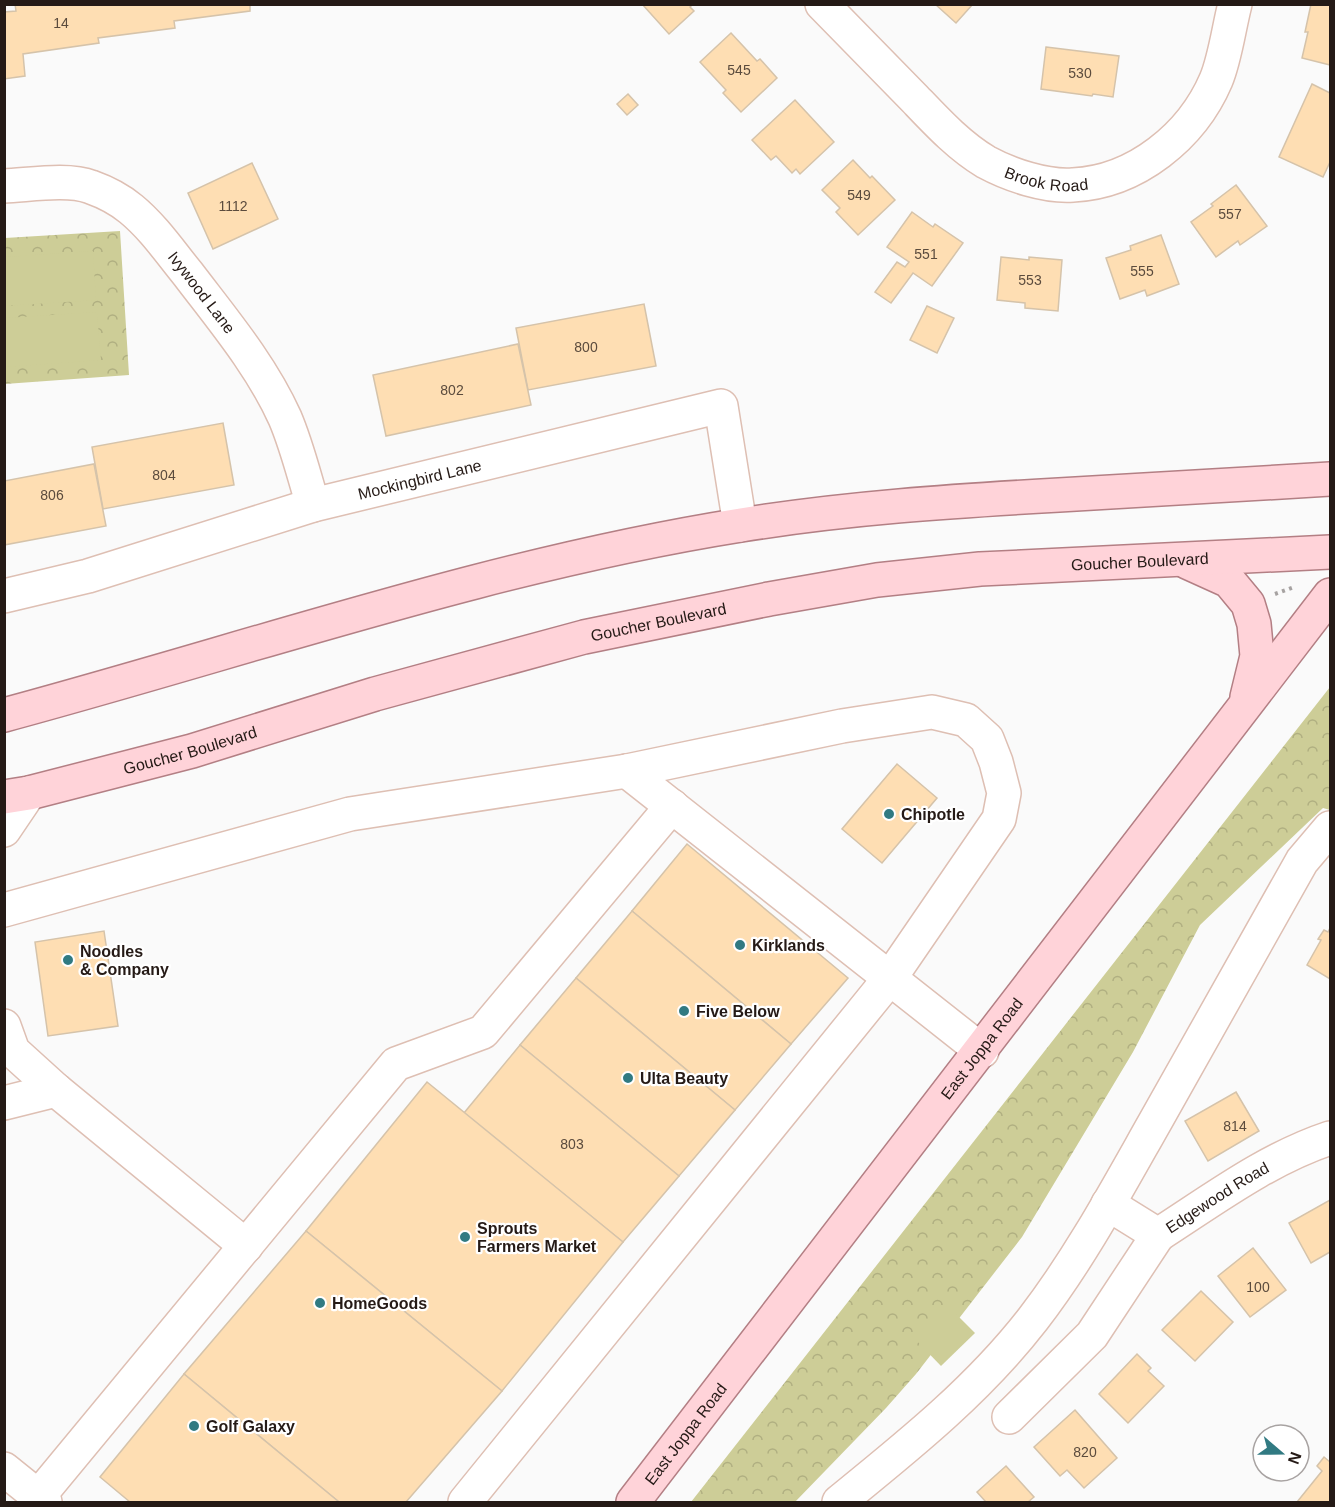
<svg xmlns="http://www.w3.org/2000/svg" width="1335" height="1507" font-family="Helvetica,sans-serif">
<defs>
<pattern id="forest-crowns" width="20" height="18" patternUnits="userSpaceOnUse" patternTransform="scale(1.5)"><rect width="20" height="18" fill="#cdcd97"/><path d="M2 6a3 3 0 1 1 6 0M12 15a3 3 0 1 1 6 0" fill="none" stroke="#b0af81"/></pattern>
</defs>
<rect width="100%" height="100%" fill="#fafafa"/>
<g fill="url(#forest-crowns)">
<path d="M120 231 129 375 5 384V238Z"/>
<path d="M1330 687V810L1323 808 1200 925 1133 1052 1022 1237 916 1374 886 1408 795 1502H691Z"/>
</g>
<g fill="#cdcd97">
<path d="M93 251 96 300 5 306V257Z"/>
<path d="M97 312 101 360 5 367V318Z"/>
<path d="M945 1303 975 1333 941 1366 912 1336Z"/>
</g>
<g fill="#fedeb3" stroke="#d5c3aa" stroke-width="1.5">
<path d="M15 4H250V11L174 21 175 28 98 38 99 43 23 54 25 76 4 79V12L16 11Z"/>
<path d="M642 4H693L690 7 694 11 669 34Z"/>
<path d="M935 4H973L956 23Z"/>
<path d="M1311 4H1330V65L1302 58 1308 32H1305Z"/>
<path d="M731 33 757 61 760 59 777 78 741 112 723 93 726 90 700 62Z"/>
<path d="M1046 47 1119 56 1113 97 1093 94 1092 96 1041 89Z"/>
<path d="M1312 84 1330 93V162L1323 177 1279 157Z"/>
<path d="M628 94 638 105 627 115 617 104Z"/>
<path d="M795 100 834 142 800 174 796 169 792 173 776 156 771 160 752 140Z"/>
<path d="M853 160 870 178 872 176 895 200 858 235 836 212 840 208 822 190Z"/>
<path d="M252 163 278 219 213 249 188 193Z"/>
<path d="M1236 185 1267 226 1240 245 1238 241 1216 257 1191 222 1213 206 1211 204Z"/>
<path d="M912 212 933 227 935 224 963 243 932 286 913 273 891 303 875 292 897 262 905 267 909 262 887 247Z"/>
<path d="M1161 235 1179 284 1147 296 1145 290 1120 299 1106 258 1131 250 1130 246Z"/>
<path d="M1001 257 1029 260V257L1062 260 1058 311 1025 308V303L997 300Z"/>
<path d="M644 304 656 366 528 390 516 328Z"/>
<path d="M927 306 954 318 937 353 910 340Z"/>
<path d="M518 344 531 405 386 436 373 375Z"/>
<path d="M223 423 234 485 103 509 92 447Z"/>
<path d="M94 464 106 526 4 545V481Z"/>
<path d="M897 764 937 798 882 863 842 829Z"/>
<path d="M687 844 848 978 791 1044 632 911Z"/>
<path d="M632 911 791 1044 735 1110 576 978Z"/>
<path d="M1330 928V979L1307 965 1321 940 1318 939 1324 930 1328 932Z"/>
<path d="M104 931 118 1026 48 1036 35 942Z"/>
<path d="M576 978 735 1110 679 1176 520 1045Z"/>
<path d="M520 1045 679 1176 623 1242 464 1113Z"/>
<path d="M427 1082 623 1242 502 1391 306 1231Z"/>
<path d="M1236 1092 1259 1131 1208 1161 1185 1121Z"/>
<path d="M1330 1200V1252L1311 1263 1289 1223Z"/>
<path d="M306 1231 502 1391 406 1502H339L184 1374Z"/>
<path d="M1253 1248 1286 1290 1250 1317 1218 1276Z"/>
<path d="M1201 1291 1233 1322 1195 1361 1162 1330Z"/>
<path d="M1137 1354 1151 1368 1148 1371 1164 1386 1128 1423 1099 1394Z"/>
<path d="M184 1374 339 1502H130L100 1477Z"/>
<path d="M1075 1410 1117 1458 1084 1488 1067 1470 1060 1476 1034 1447Z"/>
<path d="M1324 1457 1330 1462V1502H1297L1322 1471 1317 1466Z"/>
<path d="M1006 1466 1034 1497 1028 1502H986L977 1492Z"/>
</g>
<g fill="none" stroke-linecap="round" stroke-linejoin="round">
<g stroke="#debfb3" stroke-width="36">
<g id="minor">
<path id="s1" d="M822 4C853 36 884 67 915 99 936 121 959 146 986 162 1010 175 1046 187 1073 185 1136 182 1192 136 1216 80 1225 59 1229 27 1235 4"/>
<path id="s2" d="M4 186C29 185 68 178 91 187 105 192 119 199 131 209 153 227 170 252 188 274 223 320 261 365 285 418 297 446 304 476 313 505"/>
<path id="s3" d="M4 596 88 576 313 505 721 406 740 525"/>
<path d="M627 771 982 1051"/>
<path d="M4 830 29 793"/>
<path d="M4 910 350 814 627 771 842 726 932 712 966 720 987 739 996 762 1004 793 999 819 890 978 465 1502"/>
<path d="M4 1026 13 1051 56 1090 246 1246"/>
<path d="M4 1103 56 1090"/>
<path id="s4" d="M1108 1204 1158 1235C1214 1199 1267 1159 1330 1138"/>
<path d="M1009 1417 1092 1335 1158 1235"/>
<path d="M4 1469 45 1502"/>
<path d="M38 1497 396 1064 483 1032 672 806"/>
<path d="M839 1502C908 1446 978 1390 1033 1319 1080 1258 1117 1189 1155 1122 1204 1035 1253 948 1302 861L1330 828"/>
</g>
</g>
<g stroke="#b37f84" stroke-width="36">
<g id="major">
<path d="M1187 562 1229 581 1248 604 1254 624 1257 656 1247 697"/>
<path d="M4 715C249 649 490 565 741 525 846 508 953 501 1059 495 1150 490 1240 485 1330 479"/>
<path id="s5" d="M4 797 29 793 192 751 375 694 584 637 769 599 877 580 980 569 1330 552"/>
<path id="s6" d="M633 1502 1330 595"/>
</g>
</g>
<path stroke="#a6a2a1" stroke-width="4" stroke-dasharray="3 4.5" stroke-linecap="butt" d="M1275 594 1294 587"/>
<use href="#minor" stroke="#fff" stroke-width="33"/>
<use href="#major" stroke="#ffd3d9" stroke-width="33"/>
</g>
<g fill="#317a82" stroke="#fff" stroke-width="2">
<circle cx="889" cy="814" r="6"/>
<circle cx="740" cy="945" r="6"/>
<circle cx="68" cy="960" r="6"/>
<circle cx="684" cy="1011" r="6"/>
<circle cx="628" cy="1078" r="6"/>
<circle cx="465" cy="1237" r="6"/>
<circle cx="320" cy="1303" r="6"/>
<circle cx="194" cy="1426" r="6"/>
</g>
<g text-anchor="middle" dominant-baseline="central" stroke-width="4.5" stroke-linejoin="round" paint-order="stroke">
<g font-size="14" fill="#5b4b3d">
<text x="61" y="23">14</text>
<text x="739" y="70">545</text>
<text x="1080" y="73">530</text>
<text x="859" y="195">549</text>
<text x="233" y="206">1112</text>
<text x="1230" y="214">557</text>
<text x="926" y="254">551</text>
<text x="1142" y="271">555</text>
<text x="1030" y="280">553</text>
<text x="586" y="347">800</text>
<text x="452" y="390">802</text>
<text x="164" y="475">804</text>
<text x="52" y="495">806</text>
<text x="1235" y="1126">814</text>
<text x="572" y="1144">803</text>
<text x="1258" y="1287">100</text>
<text x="1085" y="1452">820</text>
</g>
<g font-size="16" fill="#251a16" stroke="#fff">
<text stroke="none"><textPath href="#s1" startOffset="292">Brook Road</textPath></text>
<text stroke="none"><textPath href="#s2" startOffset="243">Ivywood Lane</textPath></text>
<text stroke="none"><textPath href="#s3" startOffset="432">Mockingbird Lane</textPath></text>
<text stroke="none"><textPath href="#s5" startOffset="1164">Goucher Boulevard</textPath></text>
<text stroke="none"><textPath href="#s5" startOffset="678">Goucher Boulevard</textPath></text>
<text stroke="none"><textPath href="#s5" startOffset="192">Goucher Boulevard</textPath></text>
<text stroke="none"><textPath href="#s6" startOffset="572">East Joppa Road</textPath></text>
<text stroke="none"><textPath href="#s4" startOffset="129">Edgewood Road</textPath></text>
<text stroke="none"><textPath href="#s6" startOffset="86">East Joppa Road</textPath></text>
</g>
<g font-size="16" font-weight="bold" fill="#251a16" stroke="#fff" text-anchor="start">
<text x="901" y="814">Chipotle</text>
<text x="752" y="945">Kirklands</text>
<text x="80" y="951">Noodles<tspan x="80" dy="18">&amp; Company</tspan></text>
<text x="696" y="1011">Five Below</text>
<text x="640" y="1078">Ulta Beauty</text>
<text x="477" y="1228">Sprouts<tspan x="477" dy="18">Farmers Market</tspan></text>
<text x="332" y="1303">HomeGoods</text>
<text x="206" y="1426">Golf Galaxy</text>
</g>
</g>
<rect width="1335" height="1507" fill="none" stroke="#251a16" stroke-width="12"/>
<g transform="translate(1281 1453) rotate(110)"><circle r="28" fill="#ffffff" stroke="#a8a3a2" stroke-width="1.5"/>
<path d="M0-4.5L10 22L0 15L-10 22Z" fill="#317a82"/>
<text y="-9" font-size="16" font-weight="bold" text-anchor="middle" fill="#251a16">N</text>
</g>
</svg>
